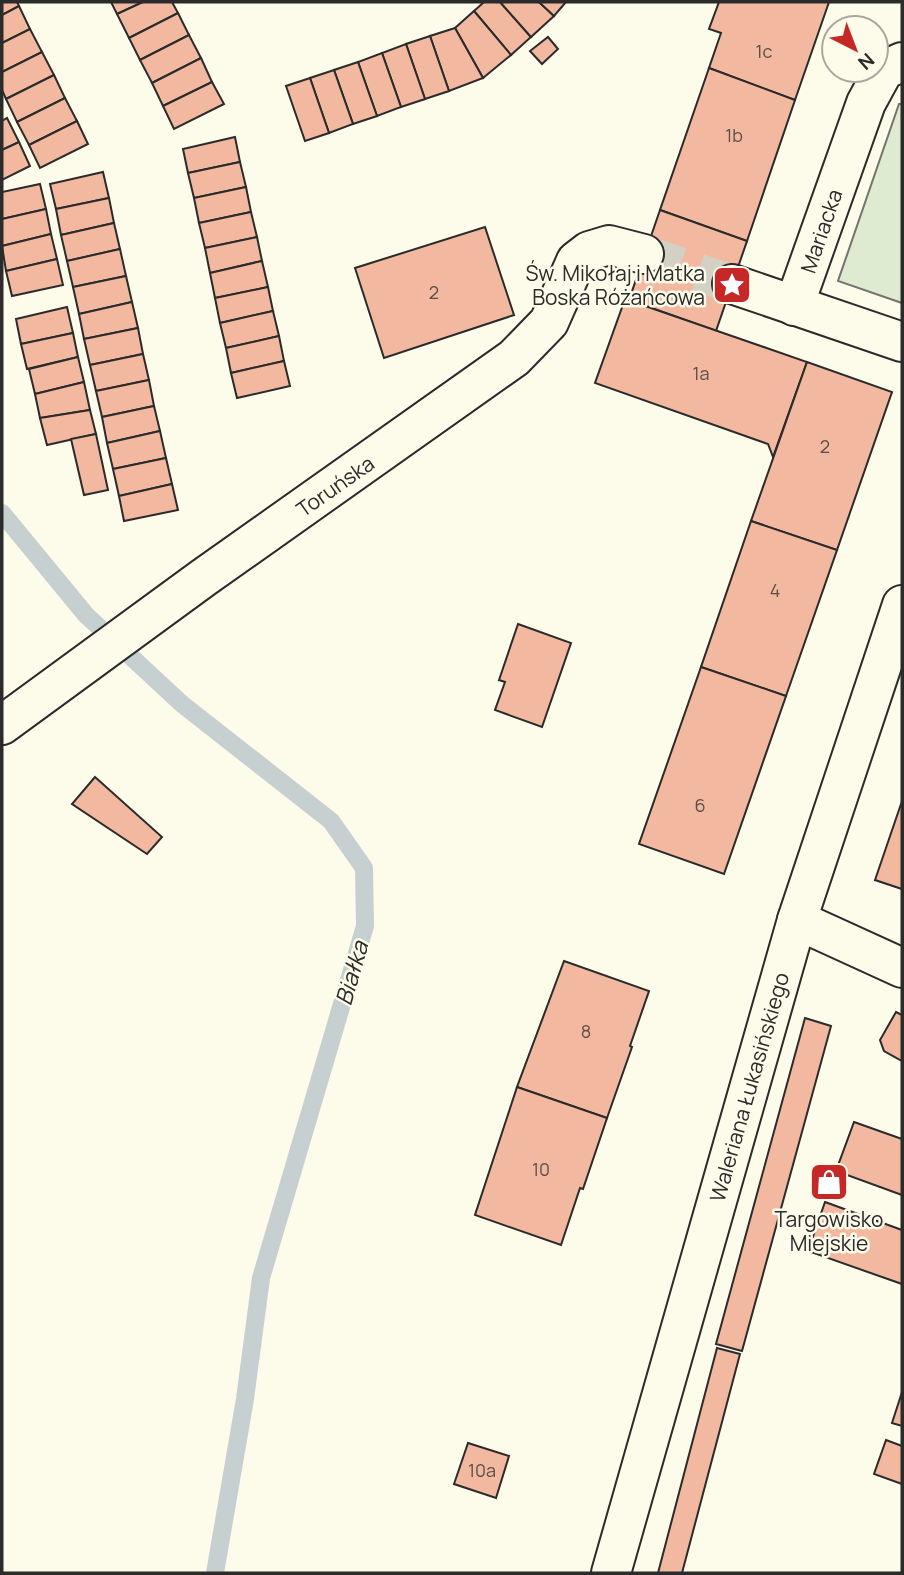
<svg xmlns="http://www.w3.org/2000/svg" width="904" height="1575" font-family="Manrope,sans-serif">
<rect width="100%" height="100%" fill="#fdfbea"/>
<path fill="#deebd1" stroke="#74746e" stroke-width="2" d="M899 104H902V303L838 281Z"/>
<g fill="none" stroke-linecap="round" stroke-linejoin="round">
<path stroke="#c7d0d0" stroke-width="18" d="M2 513 86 615 182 704 331 821 364 868 365 926 261 1278 245 1399 215 1573"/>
</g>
<g fill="#f2b8a0" stroke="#2b2b2b" stroke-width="2">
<path d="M2 2H17L19 6 2 15Z"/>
<path d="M111 2H143L117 14Z"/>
<path d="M143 2H172L178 13 129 38 117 14Z"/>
<path d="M484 2H500L531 37 511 55 474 11Z"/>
<path d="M500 2H539L554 16 531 37Z"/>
<path d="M539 2H566L554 16Z"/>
<path d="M719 2H829L795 100 709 68 721 33 709 29Z"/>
<path d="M19 6 30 29 2 43V15Z"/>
<path d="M474 11 511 55 483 78 455 28Z"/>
<path d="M178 13 189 35 140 60 129 38Z"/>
<path d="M455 28 483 78 449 91 430 36Z"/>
<path d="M30 29 42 52 2 72V43Z"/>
<path d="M189 35 201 58 152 83 140 60Z"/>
<path d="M430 36 449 91 425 99 406 44Z"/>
<path d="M548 37 558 49 542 64 530 51Z"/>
<path d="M406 44 425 99 401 107 382 53Z"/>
<path d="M42 52 54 75 6 99 2 90V72Z"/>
<path d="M382 53 401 107 377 116 358 62Z"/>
<path d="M201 58 212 82 163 106 152 83Z"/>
<path d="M358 62 377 116 353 124 334 70Z"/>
<path d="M709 68 795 100 747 241 660 210Z"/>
<path d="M334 70 353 124 329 133 310 78Z"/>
<path d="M54 75 65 98 17 122 6 99Z"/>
<path d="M310 78 329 133 305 141 286 86Z"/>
<path d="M212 82 224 104 174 129 163 106Z"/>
<path d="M65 98 77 121 29 145 17 122Z"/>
<path d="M7 118 19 142 2 150V121Z"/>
<path d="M77 121 88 144 40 168 29 145Z"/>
<path d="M235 137 240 162 188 173 183 149Z"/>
<path d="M19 142 30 166 2 180V150Z"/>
<path d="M240 162 246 187 194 198 188 173Z"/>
<path d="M103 172 109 198 56 209 50 184Z"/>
<path d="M40 184 46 209 2 219V192Z"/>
<path d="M246 187 251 212 199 223 194 198Z"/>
<path d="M109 198 114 223 61 235 56 209Z"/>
<path d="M46 209 51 234 2 246V219Z"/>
<path d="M660 210 747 241 716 331 629 300Z"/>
<path d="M251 212 257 237 205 248 199 223Z"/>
<path d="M114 223 120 249 67 261 61 235Z"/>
<path d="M485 227 514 315 384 358 355 268Z"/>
<path d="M51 234 57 259 6 271 2 246Z"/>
<path d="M257 237 262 261 210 273 205 248Z"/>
<path d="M120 249 126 276 73 287 67 261Z"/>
<path d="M57 259 63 285 12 296 6 271Z"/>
<path d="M262 261 268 287 215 298 210 273Z"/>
<path d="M126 276 132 302 79 314 73 287Z"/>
<path d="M268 287 273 311 220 323 215 298Z"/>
<path d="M625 299 807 362 773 457 768 444 595 383Z"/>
<path d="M132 302 138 328 84 339 79 314Z"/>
<path d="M67 307 73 333 21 344 16 319Z"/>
<path d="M273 311 279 336 226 348 220 323Z"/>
<path d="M138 328 143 354 90 365 84 339Z"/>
<path d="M73 333 78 357 27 369 21 344Z"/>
<path d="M279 336 284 361 231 373 226 348Z"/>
<path d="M143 354 149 380 96 391 90 365Z"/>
<path d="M78 357 84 382 35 394 29 369Z"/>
<path d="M284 361 290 386 237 398 231 373Z"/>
<path d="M807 362 892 392 837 550 751 521Z"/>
<path d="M149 380 154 406 102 417 96 391Z"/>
<path d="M84 382 90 410 40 418 35 394Z"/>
<path d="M154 406 160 431 107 443 102 417Z"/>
<path d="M90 410 96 434 47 445 40 418Z"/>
<path d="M160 431 166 458 113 469 107 443Z"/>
<path d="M96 434 108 490 84 495 71 439Z"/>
<path d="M166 458 172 484 119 496 113 469Z"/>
<path d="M172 484 178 510 124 521 119 496Z"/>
<path d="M751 521 837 550 786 696 701 667Z"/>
<path d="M518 624 571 643 542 727 495 710 505 682 499 680Z"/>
<path d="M701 667 786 696 724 874 639 844Z"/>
<path d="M95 777 162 837 147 854 72 804Z"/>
<path d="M902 801V889L875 880Z"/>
<path d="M564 961 649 991 630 1046 632 1047 607 1118 517 1087Z"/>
<path d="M896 1012 902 1015V1061L884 1051 880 1040Z"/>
<path d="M805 1018 831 1026 742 1351 716 1344Z"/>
<path d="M517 1087 607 1118 583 1189 580 1188 561 1245 475 1215Z"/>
<path d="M854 1122 902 1139V1195L836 1171Z"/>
<path d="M825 1202 902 1230V1284L808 1251Z"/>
<path d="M717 1348 740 1354 682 1573H658Z"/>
<path d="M902 1392V1426L892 1423Z"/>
<path d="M886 1440 902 1446V1484L874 1474Z"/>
<path d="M468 1443 509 1456 496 1498 454 1484Z"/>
</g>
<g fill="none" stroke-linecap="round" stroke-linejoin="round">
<path stroke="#d3d1c4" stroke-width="38" stroke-dasharray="38 19" stroke-linecap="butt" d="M644 254 732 284"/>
<g stroke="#2b2b2b" stroke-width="42">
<g id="minor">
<path d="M732 284 902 342"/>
<path d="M794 306 866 103 884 70 902 62"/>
<path d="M2 725 203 578 514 358 549 322 576 261 589 251 609 245 644 254"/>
<path d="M797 920 902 968"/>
<path d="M611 1573 797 920 902 605"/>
</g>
</g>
<use href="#minor" stroke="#fdfbea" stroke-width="38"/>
</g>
<defs>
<g id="sight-square" transform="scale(2.0125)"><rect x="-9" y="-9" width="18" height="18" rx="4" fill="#c62828" stroke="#fdfbea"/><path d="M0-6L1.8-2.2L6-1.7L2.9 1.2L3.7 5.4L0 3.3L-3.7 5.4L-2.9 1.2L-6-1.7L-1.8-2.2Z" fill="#fff"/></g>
<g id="shop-square" transform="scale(2.0125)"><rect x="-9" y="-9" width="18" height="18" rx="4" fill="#c62828" stroke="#fdfbea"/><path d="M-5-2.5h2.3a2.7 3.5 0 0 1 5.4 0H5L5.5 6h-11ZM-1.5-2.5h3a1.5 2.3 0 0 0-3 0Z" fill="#fff"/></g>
</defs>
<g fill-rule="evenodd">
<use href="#sight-square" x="732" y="285"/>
<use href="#shop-square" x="829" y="1182"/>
</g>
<g text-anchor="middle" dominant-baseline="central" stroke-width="5" stroke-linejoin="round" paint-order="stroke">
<g font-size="18" fill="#5d4e48">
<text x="764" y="51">1c</text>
<text x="734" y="135">1b</text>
<text x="434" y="292">2</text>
<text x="701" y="373">1a</text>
<text x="825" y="446">2</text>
<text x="775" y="590">4</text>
<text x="700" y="805">6</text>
<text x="586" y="1031">8</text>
<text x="541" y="1169">10</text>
<text x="482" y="1470">10a</text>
</g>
<g font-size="21" fill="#2b2b2b" stroke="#fdfbea">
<text transform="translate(821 231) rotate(-71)">Mariacka</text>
<text transform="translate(335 486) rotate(-35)">Toruńska</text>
<text transform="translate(749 1087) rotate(-74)">Waleriana Łukasińskiego</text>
</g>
<g font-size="21" fill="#2b2b2b" stroke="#fdfbea" text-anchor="end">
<text x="705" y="273">Św. Mikołaj i Matka<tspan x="705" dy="24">Boska Różańcowa</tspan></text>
<text x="829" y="1219" text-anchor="middle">Targowisko<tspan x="829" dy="24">Miejskie</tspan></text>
</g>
<g font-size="23" font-style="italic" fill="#2b2b2b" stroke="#fdfbea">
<text transform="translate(351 973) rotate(-74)">Białka</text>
</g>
</g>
<rect width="904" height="1575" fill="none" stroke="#2b2b2b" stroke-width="7"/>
<g transform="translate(855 49) rotate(138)"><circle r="33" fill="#fdfbea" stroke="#a9a89e" stroke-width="2"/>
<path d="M0-5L12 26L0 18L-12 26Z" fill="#c62828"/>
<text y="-10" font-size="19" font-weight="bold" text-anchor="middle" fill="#2b2b2b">N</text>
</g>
</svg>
